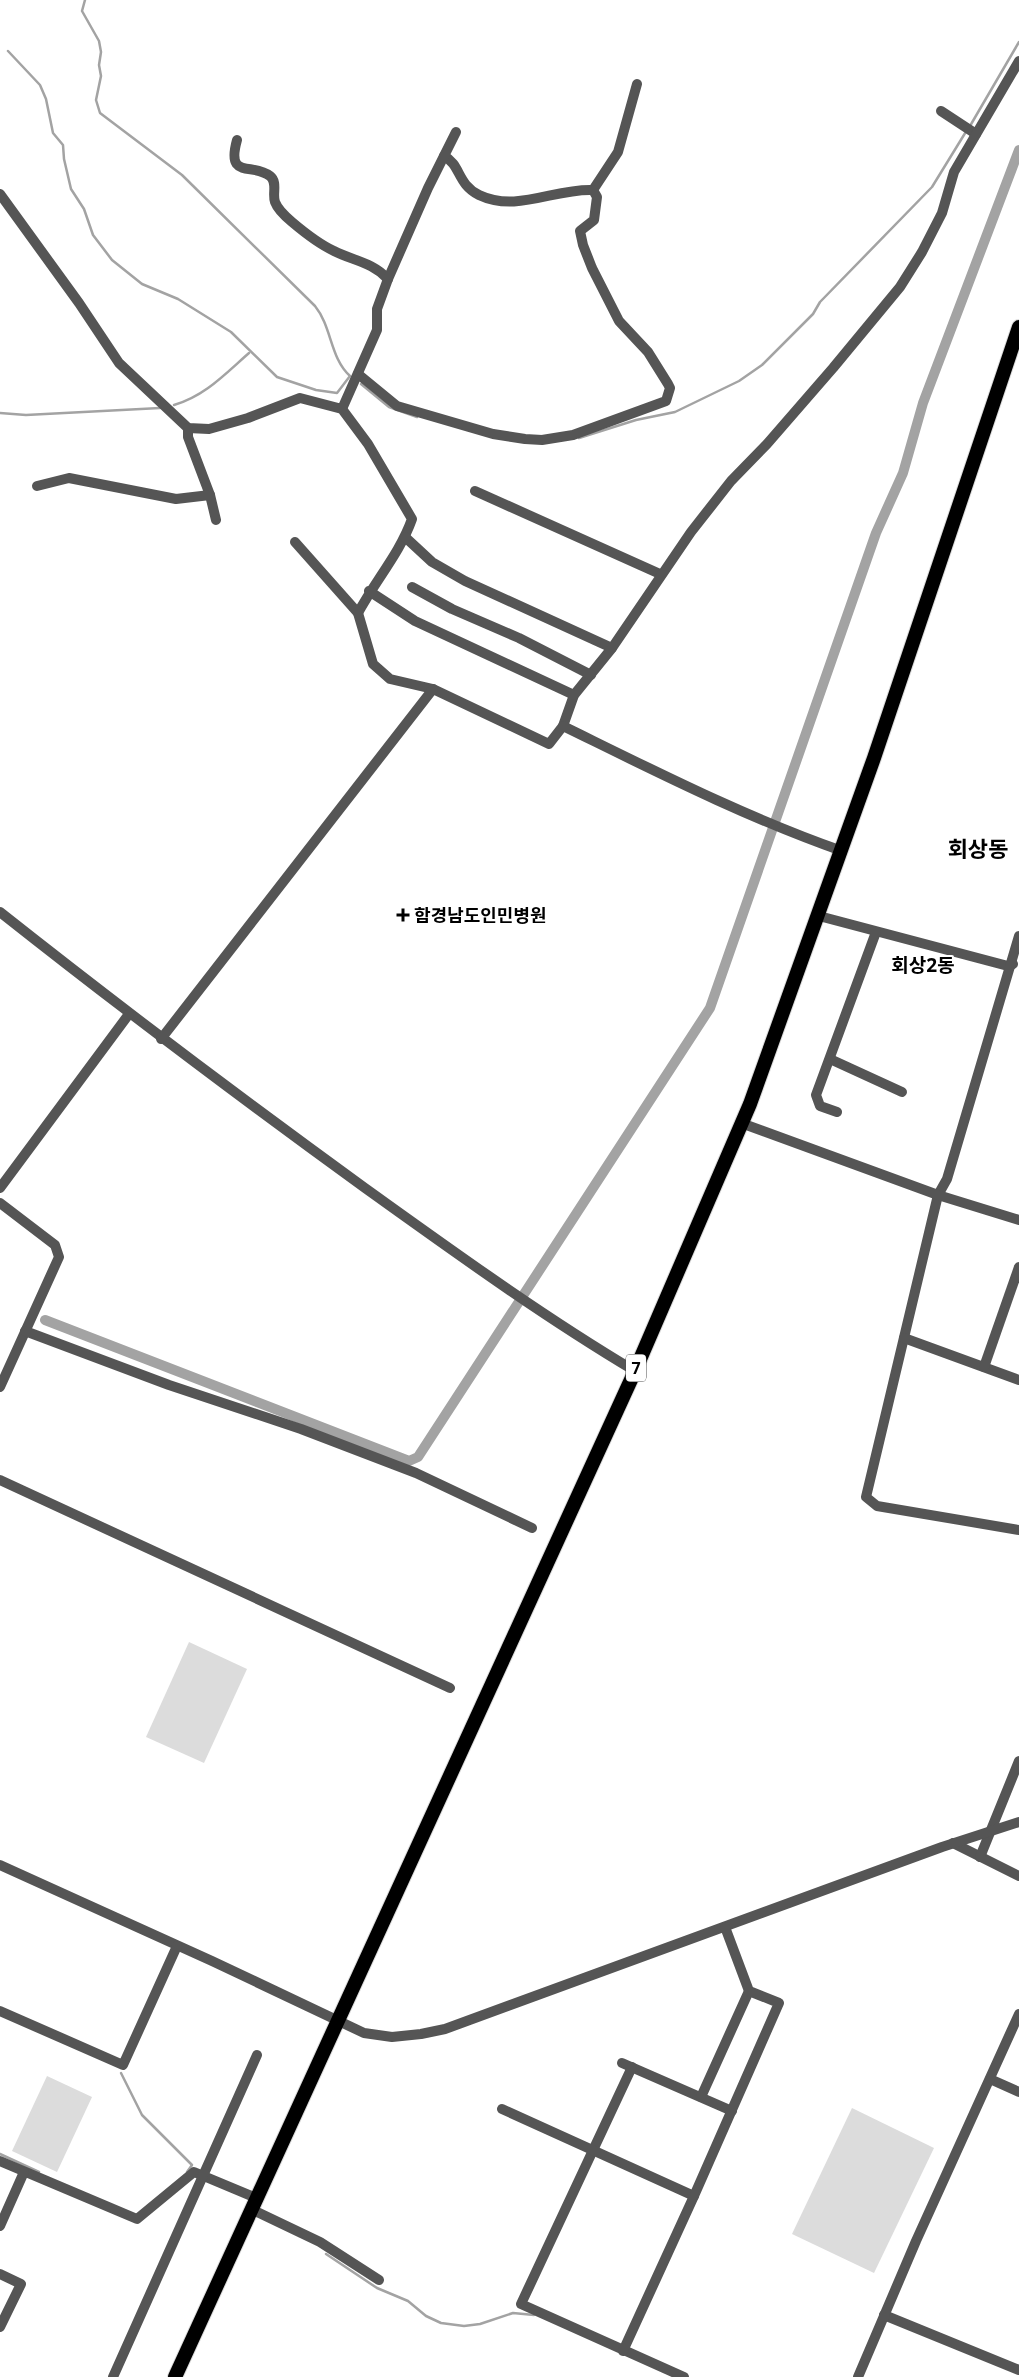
<svg xmlns="http://www.w3.org/2000/svg" width="1019" height="2377" font-family="'Open Sans','Noto Sans KR',sans-serif">
<rect width="100%" height="100%" fill="#fff"/>
<g fill="#dcdcdc">
<path d="M189 1642 247 1669 204 1763 146 1737Z"/>
<path d="M47 2076 92 2097 57 2172 12 2151Z"/>
<path d="M852 2108 934 2148 874 2273 792 2234Z"/>
</g>
<g fill="none" stroke-linecap="round" stroke-linejoin="round">
<g stroke="#a3a3a3" stroke-width="2.5">
<path d="M8 51 40 85 46 99 53 133 63 145 64 159 71 189 84 209 93 235 112 260 142 284 178 299 231 332 277 377 316 390 337 393 350 376C330 358 332 327 315 306L182 175 100 113 96 100 101 76 99 65 101 52 99 41 82 11 85 0"/>
<path d="M970 126 1019 42"/>
<path d="M361 384 389 407 417 417"/>
<path d="M174 405C205 396 225 374 249 353"/>
<path d="M0 413 26 415 160 408"/>
<path d="M579 438 636 420 675 412 739 381 762 365 813 314 820 302 932 187 967 130"/>
<path d="M121 2073 142 2115 192 2165 187 2172"/>
<path d="M0 2154 39 2172"/>
<path d="M326 2254 377 2288 408 2301 426 2316 441 2323 464 2326 480 2324 513 2313 534 2315"/>
</g>
<path stroke="#a3a3a3" stroke-width="10" d="M45 1320 409 1461 418 1457 710 1008 876 533 903 473 923 403 1019 150"/>
<g stroke="#dbdbdb" stroke-width="16">
<path id="highway" d="M175 2377 635 1371 750 1104 874 758 1019 327"/>
</g>
<g stroke="#555" stroke-width="10">
<path d="M941 111 976 134"/>
<path d="M237 140C226 180 252 162 270 176 278 182 272 194 275 202 278 210 286 217 292 222 305 233 319 244 334 251 354 261 372 262 388 279"/>
<path d="M444 156C461 165 457 184 479 195 517 213 555 188 593 190L618 152 637 84"/>
<path d="M0 194 79 303 119 363 188 428 209 429 248 418 300 398 342 409 368 444 412 519C400 553 375 581 358 613"/>
<path d="M358 374 397 406 493 434 525 439 542 440 573 435 666 401 670 388 668 384 648 352 619 321 592 268 583 245 580 231 594 220 597 197 593 190"/>
<path d="M342 409 377 330V309L388 279 428 188 456 132"/>
<path d="M188 428V437L210 495 216 520"/>
<path d="M37 486 69 478 176 499 210 495"/>
<path d="M475 491 660 574"/>
<path d="M405 537 432 562 465 581 612 648"/>
<path d="M295 542 358 613 373 664 390 679 433 689 549 744 563 726 574 695 612 648 691 532 731 481 767 444 833 368 900 287 922 252 942 213 954 172 1019 61"/>
<path d="M412 587 452 609 519 638 591 675"/>
<path d="M369 591 415 621 574 695"/>
<path d="M563 726C655 771 745 817 842 851"/>
<path d="M0 912C120 1007 241 1098 365 1188 453 1251 541 1315 635 1371"/>
<path d="M819 916 1008 966 1013 964"/>
<path d="M1019 936 947 1179 938 1195 866 1497 877 1506 1019 1530"/>
<path d="M161 1039 433 689"/>
<path d="M830 1059 902 1092"/>
<path d="M837 1112 820 1106 816 1095 876 932"/>
<path d="M741 1123 938 1195 1019 1220"/>
<path d="M0 1188 129 1014"/>
<path d="M0 1203 55 1245 59 1257 0 1387"/>
<path d="M25 1331 169 1385 301 1429 416 1473 532 1528"/>
<path d="M904 1338 1019 1380"/>
<path d="M984 1367 1019 1267"/>
<path d="M0 1480 450 1688"/>
<path d="M953 1843 1019 1876"/>
<path d="M980 1857 1019 1761"/>
<path d="M0 1865 212 1961 364 2033 392 2037 421 2034 445 2029 942 1847 1019 1822"/>
<path d="M0 2011 123 2065 177 1946"/>
<path d="M622 2063 732 2111"/>
<path d="M632 2067 521 2304 684 2377"/>
<path d="M990 2079 1019 2092"/>
<path d="M701 2097 749 1991"/>
<path d="M502 2109 694 2196"/>
<path d="M0 2161 137 2219 194 2172 256 2198"/>
<path d="M251 2209 320 2242 379 2280"/>
<path d="M0 2226 24 2172"/>
<path d="M0 2274 21 2284 0 2327"/>
<path d="M884 2315 1019 2370"/>
<path d="M623 2351 694 2196 779 2003 749 1991 725 1927"/>
<path d="M113 2377 257 2055"/>
<path d="M858 2377 916 2241 1019 2014"/>
</g>
<use href="#highway" stroke="#000" stroke-width="14"/>
</g>
<path fill="#000" stroke="#fff" stroke-width="2" d="M400.5 907.5h5v5h5v5h-5v5h-5v-5h-5v-5h5z"/>
<g text-anchor="middle" dominant-baseline="central" stroke-width="4" stroke-linejoin="round" paint-order="stroke">
<rect fill="#fff" stroke="#4c4c4c" stroke-width="1" x="626" y="1354.5" width="20" height="27" rx="4"/>
<g font-size="16" font-weight="bold" fill="#000">
<text x="636" y="1368">7</text>
</g>
<g font-size="18" font-weight="bold" fill="#000" stroke="#fff" text-anchor="start">
<text x="414" y="915">함경남도인민병원</text>
</g>
<g font-size="19" font-weight="bold" fill="#000" stroke="#fff">
<text x="923" y="965">회상2동</text>
</g>
<g font-size="22" font-weight="bold" fill="#000" stroke="#fff">
<text x="978" y="848">회상동</text>
</g>
</g>
</svg>
